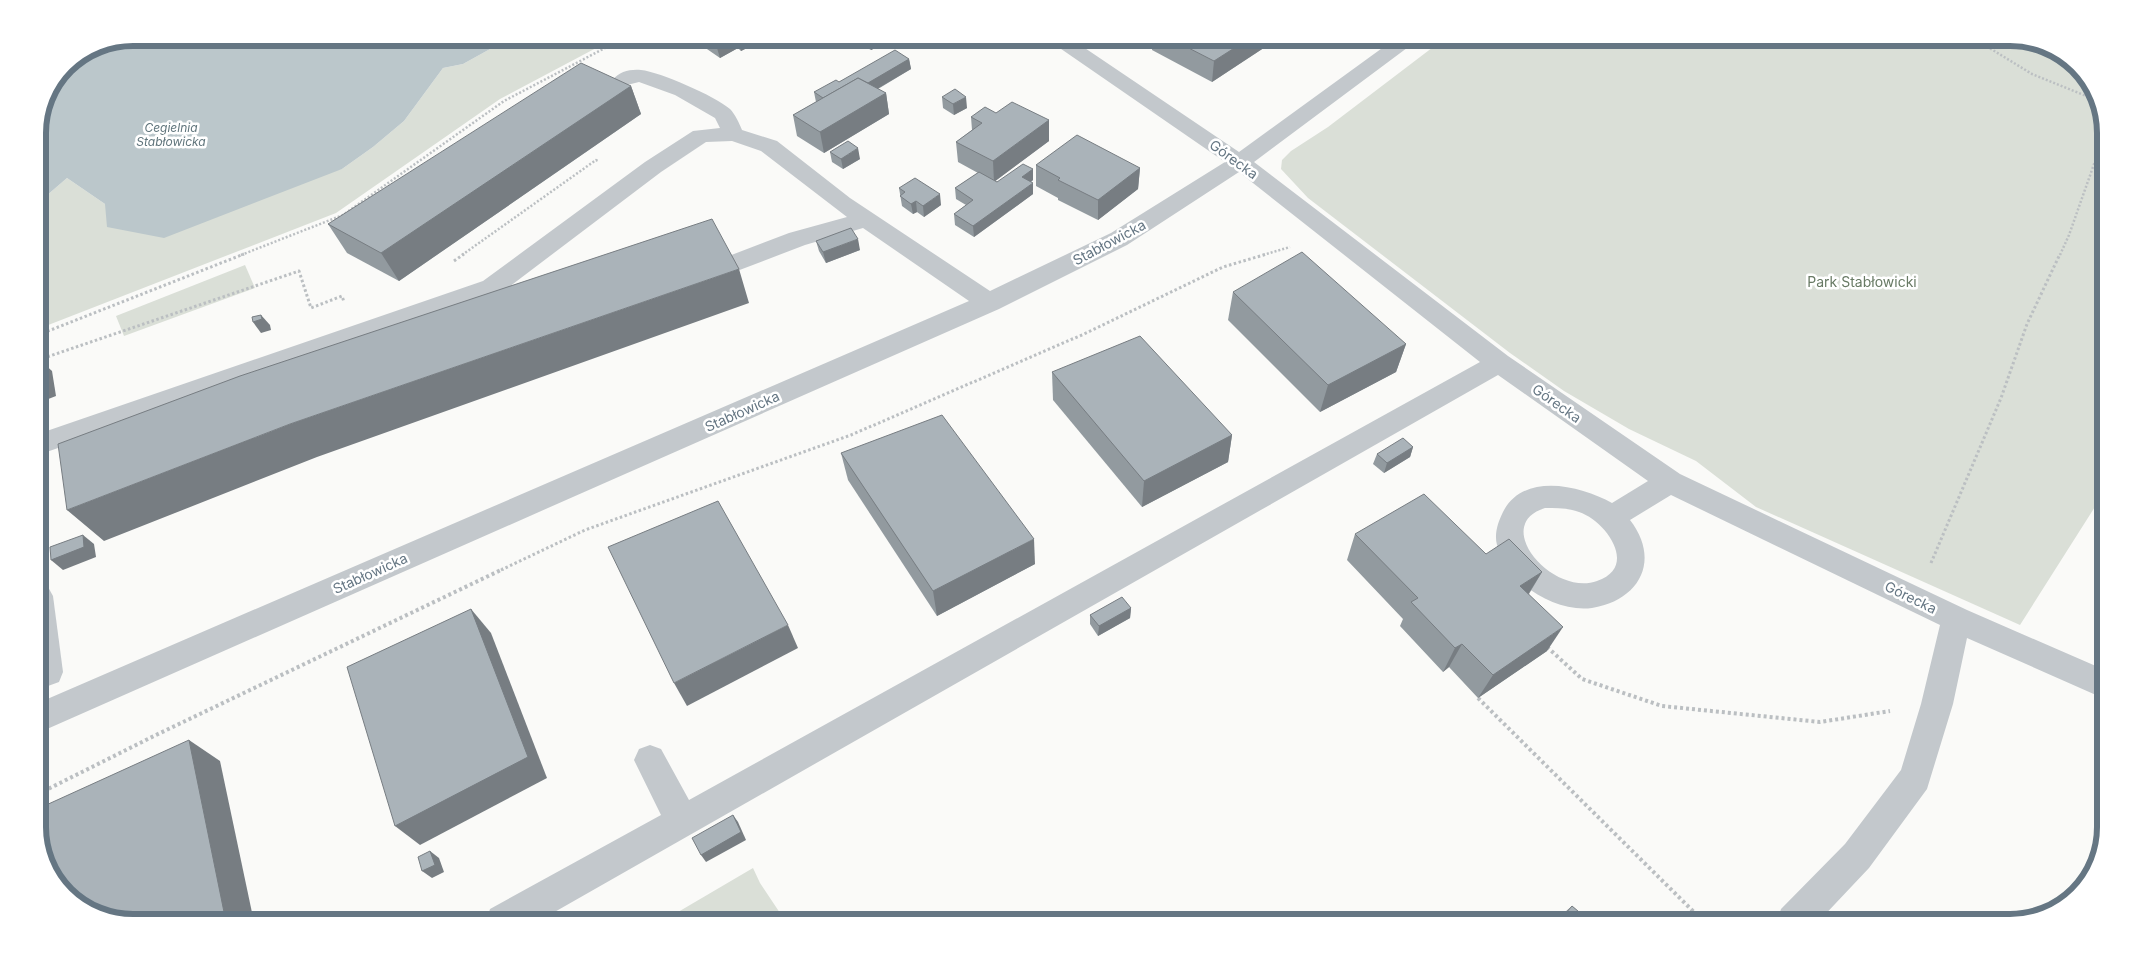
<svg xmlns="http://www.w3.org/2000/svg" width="2143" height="960" font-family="Inter,sans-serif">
<rect width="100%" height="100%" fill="#fafaf8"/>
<g fill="#dadfd7">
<path d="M510 38H615L500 99 336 213 38 329V203L67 178 105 204 342 169 373 147 404 121 443 68 463 64Z"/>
<path d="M1445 38H2010L2047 45 2089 80 2105 127V491L2020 625 1756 507 1696 461 1629 429 1564 391 1510 353 1308 198 1281 169 1282 160 1291 151 1328 127Z"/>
<path d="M245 265 255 288 124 336 116 316Z"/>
<path d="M753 868 760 883 786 922H661Z"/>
</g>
<path fill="#bbc7cb" d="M133 38H510L463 64 443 68 404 121 373 147 342 169 164 238 107 227 105 204 67 178 38 203V127L66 65 97 45Z"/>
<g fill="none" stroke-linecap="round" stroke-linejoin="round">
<g stroke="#bbbfc2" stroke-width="2.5" stroke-dasharray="2 2" stroke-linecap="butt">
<path d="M1973 38 2032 74 2096 100"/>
<path d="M241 255 343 215 504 101 624 38"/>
<path d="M462 255 596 160 598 161"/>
<path d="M1263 255 1290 247"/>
<path d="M2060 255 2069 235 2105 133"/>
</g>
<g stroke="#bbbfc2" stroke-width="3" stroke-dasharray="2.5 2.5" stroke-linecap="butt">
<path d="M454 261 464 254"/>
<path d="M38 335 244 254"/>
<path d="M38 360 299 271 311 308 342 296 344 302"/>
<path d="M1931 563 2001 398 2027 324 2060 254"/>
<path d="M501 570 585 530 851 435 1084 334 1223 267 1267 254"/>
</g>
<g stroke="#bbbfc2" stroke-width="4" stroke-dasharray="3 3" stroke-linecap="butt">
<path d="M1547 647 1582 679 1662 706 1820 722 1890 711"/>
<path d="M1478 698 1704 922"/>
<path d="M38 794 156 735 503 569"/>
</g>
<g fill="#c3c8cc" fill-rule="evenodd">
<path d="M1049 38H1070L1239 152 1396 38H1417L1415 42 1254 162 1508 356 1680 474 1967 610 2105 670V699L1967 638 1953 704 1927 789 1869 868 1818 922H1777L1781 909 1845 844 1901 770 1921 704 1940 625 1671 495 1630 520C1661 560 1640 600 1592 608 1554 613 1507 582 1497 545 1494 534 1498 522 1503 512 1523 472 1580 485 1612 503L1648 481 1498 375 537 922H486L490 909 661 815 634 760 639 749 650 745 661 749 689 800 1480 362 1239 172 1127 245 999 309 38 733V703L969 301 863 228 805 245 737 271 729 273 721 271 717 265 721 259 789 233 847 217 761 151 732 141 706 142 661 172 501 293 38 455V434L483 281 645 162 693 131 720 128 715 118 675 95 639 82 623 86 616 84 613 80C619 71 631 69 641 70 660 72 715 96 730 109 735 114 739 123 742 130L777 141 850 198 990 291 1111 233 1225 162 1051 42ZM1545 508C1556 508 1569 508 1579 512 1606 521 1639 567 1597 581 1553 597 1490 525 1545 508Z"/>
<path d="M38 583 48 587 53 596 63 672 59 682 48 686 38 682Z"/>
</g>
</g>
<g fill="#929a9f">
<path d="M691 38H761L748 44 749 47 741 51 738 48 720 58Z"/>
<path d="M856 38H896L871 50 857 42Z"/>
<path d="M897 38H934L928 41 920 38 909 44Z"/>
<path d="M1153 38H1279L1212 82 1152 50Z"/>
<path d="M909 59 911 69 878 89 886 93 889 114 824 153 797 136 793 115 816 102 814 92 839 82Z"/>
<path d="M631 86 641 114 399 281 347 253 328 224Z"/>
<path d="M942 97 967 108 954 115 943 108Z"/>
<path d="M996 113 1049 120V141L995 181 997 182 1033 169V180L1031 182 1033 194 974 237 955 225 954 214 966 205 956 199 955 188 978 173 958 162 956 142 972 130 971 117Z"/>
<path d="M830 152 860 159 843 169 832 162Z"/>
<path d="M1036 165 1140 168 1138 189 1098 220 1058 200V198L1036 186Z"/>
<path d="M899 188 941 205 924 217 917 212 913 214 902 206Z"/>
<path d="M816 241 860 250 826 263 819 251Z"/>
<path d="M1233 292 1406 344 1396 372 1320 412 1228 320Z"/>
<path d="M1052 372 1232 435 1228 462 1142 507 1053 400Z"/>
<path d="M1413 447 1410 457 1384 473 1373 464 1377 454Z"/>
<path d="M841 453 1035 564 937 616 848 480Z"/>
<path d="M1355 534 1486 554 1542 572 1529 594 1547 651 1478 698 1449 667 1443 672 1400 626 1403 619 1347 560Z"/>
<path d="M1131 608 1130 618 1098 636 1090 624V615Z"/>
<path d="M1572 906 1591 922H1556L1565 912Z"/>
</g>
<g fill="#777d82">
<path d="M714 38H736L738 48 720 58Z"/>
<path d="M738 38H761L748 44 749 47 741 51Z"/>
<path d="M874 38H896L871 50 870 40Z"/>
<path d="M908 38H920L909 44Z"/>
<path d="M928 38H934L928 41Z"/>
<path d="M1250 38H1279L1212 82 1214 61Z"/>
<path d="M909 59 911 69 834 114 832 103Z"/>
<path d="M631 86 641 114 399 281 381 253Z"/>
<path d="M886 93 889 114 824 153 820 132Z"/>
<path d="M966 97 967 108 954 115 953 104Z"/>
<path d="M1049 120V141L994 182 993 161Z"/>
<path d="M858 148 860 159 843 169 841 159Z"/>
<path d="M1140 168 1138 189 1098 220V200Z"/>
<path d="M1033 169V180L1022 188V177Z"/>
<path d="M1033 183V194L974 237 973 226Z"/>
<path d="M940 194 941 205 924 217 923 206Z"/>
<path d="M916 201 917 212 913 214 911 204Z"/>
<path d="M858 239 860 250 826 263 823 252Z"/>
<path d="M739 269 749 303 317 457 104 541 67 510 290 424Z"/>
<path d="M261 315 270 325 271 330 261 333 253 322Z"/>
<path d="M1406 344 1396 372 1320 412 1328 385Z"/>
<path d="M41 361 52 371 56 396 38 403V388Z"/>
<path d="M1232 435 1228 462 1142 507 1144 481Z"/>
<path d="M1413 447 1410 457 1384 473 1387 463Z"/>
<path d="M83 535 94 544 96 557 63 570 51 560Z"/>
<path d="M1034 539 1035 564 937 616 933 591Z"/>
<path d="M1542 572 1527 596 1520 586Z"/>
<path d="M1131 608 1130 618 1098 636 1099 626Z"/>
<path d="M471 609 491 633 547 778 420 845 395 826Z"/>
<path d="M788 625 798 648 687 706 674 683Z"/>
<path d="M1563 627 1547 651 1478 698 1493 675Z"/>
<path d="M1462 644 1449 667 1443 672 1455 648Z"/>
<path d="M189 740 220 761 254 922H204Z"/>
<path d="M733 815 738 822 746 840 706 862 701 855Z"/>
<path d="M430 851 439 858 444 872 432 878 422 871Z"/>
</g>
<g fill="#aab3b9" stroke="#777d82">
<path d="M866 38H874L870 40Z"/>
<path d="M1169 38H1250L1214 61Z"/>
<path d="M895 50 909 59 868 83 858 78 823 98 814 92 836 80 839 82Z"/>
<path d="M581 63 631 86 381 253 328 224Z"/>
<path d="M858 78 886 93 820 132 793 115Z"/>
<path d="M955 89 966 97 953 104 942 97Z"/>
<path d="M1012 102 1049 120 993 161 956 142 982 123 971 117 985 107 996 113Z"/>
<path d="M1077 135 1140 168 1098 200 1058 180 1060 178 1036 165Z"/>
<path d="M848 141 858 148 841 159 830 152Z"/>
<path d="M1023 164 1033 169 1022 177 1033 183 973 226 954 214 973 200 955 188 979 172 997 182Z"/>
<path d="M915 178 940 194 923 206 916 201 911 204 900 196 905 192 899 188Z"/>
<path d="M712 219 739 269 290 424 67 510 58 444 240 376Z"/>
<path d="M851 228 858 239 823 252 816 241Z"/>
<path d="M1302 252 1406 344 1328 385 1233 292Z"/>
<path d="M261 315 262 319 253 322 252 317Z"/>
<path d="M1140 336 1232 435 1144 481 1052 372Z"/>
<path d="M41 361 45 385 38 388V362Z"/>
<path d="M942 415 1034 539 933 591 841 453Z"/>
<path d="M1403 438 1413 447 1387 463 1377 454Z"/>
<path d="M1424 494 1486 554 1509 539 1542 572 1520 586 1563 627 1493 675 1462 644 1455 648 1411 602 1418 598 1355 534Z"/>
<path d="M718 501 788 625 674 683 608 547Z"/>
<path d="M83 535 84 547 51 560 50 547Z"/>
<path d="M1122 597 1131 608 1099 626 1090 615Z"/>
<path d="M471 609 528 757 395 826 347 667Z"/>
<path d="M189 740 224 912 204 922H133L96 915 54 880 44 806Z"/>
<path d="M733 815 741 832 701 855 692 838Z"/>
<path d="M430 851 435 865 422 871 418 857Z"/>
<path d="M1572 906 1591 922H1558Z"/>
</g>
<g text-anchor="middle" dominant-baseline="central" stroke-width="5" stroke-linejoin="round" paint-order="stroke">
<g font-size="12" font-style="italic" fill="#60757c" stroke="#fff">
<text x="171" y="127">Cegielnia<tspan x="171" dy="14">Stabłowicka</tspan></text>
</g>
<g font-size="14" fill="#657683" stroke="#fff">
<text transform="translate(1234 159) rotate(36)">Górecka</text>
<text transform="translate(1109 242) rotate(-28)">Stabłowicka</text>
<text transform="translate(1557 403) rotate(35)">Górecka</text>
<text transform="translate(742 411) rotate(-24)">Stabłowicka</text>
<text transform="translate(370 573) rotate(-24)">Stabłowicka</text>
<text transform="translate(1911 597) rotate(26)">Górecka</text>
</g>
<g font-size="14" fill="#687a64" stroke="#fff">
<text x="1862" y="281">Park Stabłowicki</text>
</g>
</g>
<path d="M0 0H2143V960H0ZM133 46H2010A87 87 0 0 1 2097 133V827A87 87 0 0 1 2010 914H133A87 87 0 0 1 46 827V133A87 87 0 0 1 133 46Z" fill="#fff" fill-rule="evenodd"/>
<path fill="none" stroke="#657683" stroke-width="6" d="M133 46H2010A87 87 0 0 1 2097 133V827A87 87 0 0 1 2010 914H133A87 87 0 0 1 46 827V133A87 87 0 0 1 133 46Z"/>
</svg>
